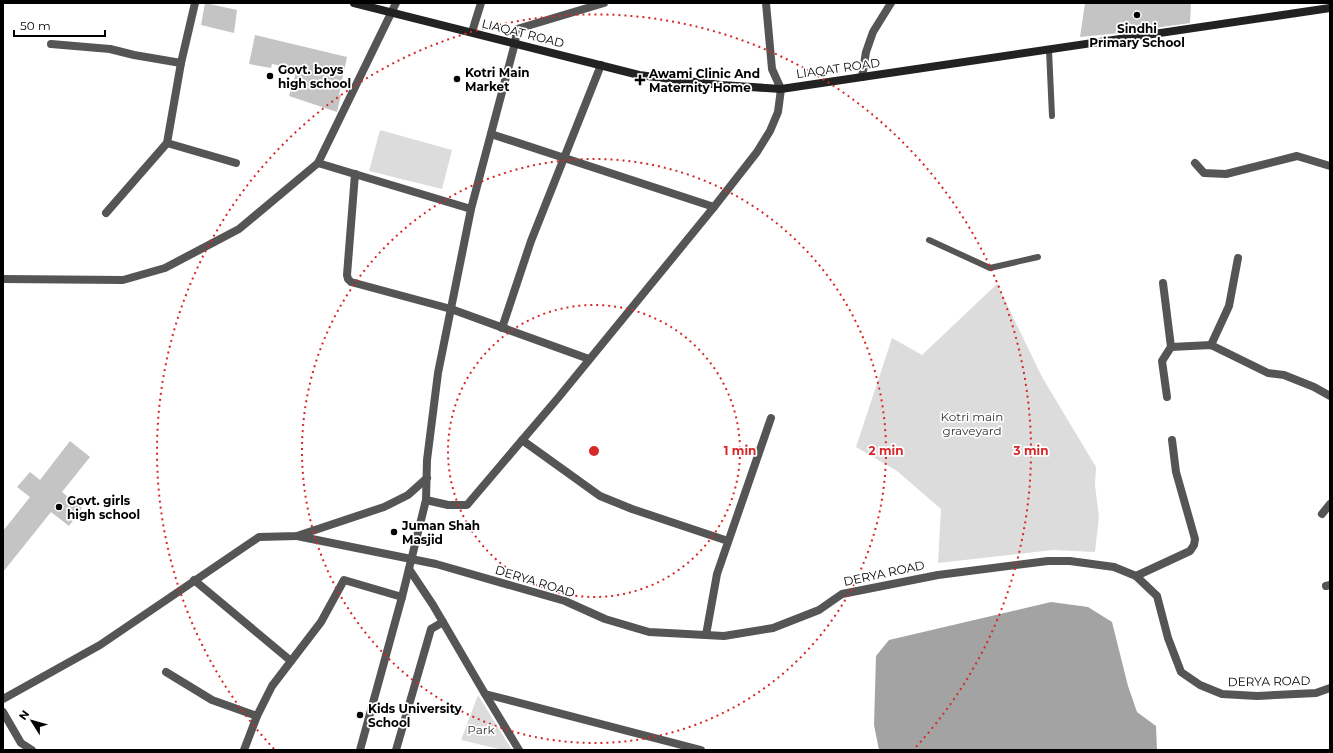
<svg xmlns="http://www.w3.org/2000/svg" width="1333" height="753" font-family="Montserrat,sans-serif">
<rect width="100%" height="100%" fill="#fff"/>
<g fill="#dcdcdc">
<path d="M380 130 452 150 442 189 369 171Z"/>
<path d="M997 284 1042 377 1096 467 1095 485 1099 517 1095 552 1053 550 938 563 941 509 897 471 856 447 892 338 922 355Z"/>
<path d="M478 695 512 750H503L461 740Z"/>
</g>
<path fill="#a3a3a3" d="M1051 602 1088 607 1112 622 1128 686 1137 712 1156 726 1157 750H879L874 725 876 656 889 640Z"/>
<g fill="#c4c4c4">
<path d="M205 3 237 10 234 33 201 25Z"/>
<path d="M1085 3H1191L1190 23 1120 33 1080 37Z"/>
<path d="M255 35 347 57 339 95H341L337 112 289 96 297 69 272 64 271 68 249 64Z"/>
<path d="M70 441 90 457 62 492 82 508 69 526 51 512 3 572V531L30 497 17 487 30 472 40 480Z"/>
</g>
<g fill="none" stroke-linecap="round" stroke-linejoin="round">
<g stroke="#555" stroke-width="6">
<path d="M1049 50 1052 116"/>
<path d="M929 240 990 268 1038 257"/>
</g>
<g stroke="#555" stroke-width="8">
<path d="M472 32 481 3"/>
<path d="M51 44 110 49 134 55 181 63"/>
<path d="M862 77 866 52 873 32 891 3"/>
<path d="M491 134 714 207"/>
<path d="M167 143 236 163"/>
<path d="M318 163 471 209"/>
<path d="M1195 163 1204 173 1226 174 1297 156 1330 166"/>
<path d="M355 174 347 275 348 279 351 282 451 309 589 359"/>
<path d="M106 213 167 143 181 63 195 3"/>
<path d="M3 279 123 280 165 268 239 229 318 163 396 3"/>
<path d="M1163 283 1171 347 1162 361 1167 397"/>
<path d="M502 328 531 241 601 65"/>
<path d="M1211 345 1229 306 1238 258"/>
<path d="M1171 347 1211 345 1268 373 1284 375 1314 387 1330 396"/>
<path d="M522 440 600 496 632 509 728 541"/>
<path d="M426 500 448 505H467L558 398 714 207 757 152 770 131 778 112 781 89 772 69 766 3"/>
<path d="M1322 514 1330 504"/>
<path d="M297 536 436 564 565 601 605 619 649 632 724 636 773 628 819 610 842 594 938 575 1048 561H1070L1114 567 1136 576 1157 596 1168 638 1181 672 1200 685 1222 694 1257 696 1316 693 1330 688"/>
<path d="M409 569 433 605 485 694 701 750"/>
<path d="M1136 576 1190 551 1194 545 1195 539 1176 472 1172 440"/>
<path d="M194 580 291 661"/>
<path d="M1326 586 1330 585"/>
<path d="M706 635 717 574 771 418"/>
<path d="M166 672 212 700 257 716"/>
<path d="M485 694 519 750"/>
<path d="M3 699 100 645 259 537 297 536 384 507 408 495 427 478"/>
<path d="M3 712 21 743 32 750"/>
<path d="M244 750 257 716 272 686 321 622 344 580 402 597"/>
<path d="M360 750 402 597 426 500 427 460 438 373 471 209 515 43 517 29 604 3"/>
<path d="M396 750 431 629 443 622"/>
</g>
<path stroke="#222" stroke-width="8" d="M354 3 639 75 721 85 781 89 1330 8"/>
</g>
<g fill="none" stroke="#d62828" stroke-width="2" stroke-dasharray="2 4">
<circle cx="594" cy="451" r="146"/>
<circle cx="594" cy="451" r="292"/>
<path d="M274 749A437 437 0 1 1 914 749"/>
</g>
<g fill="#000" stroke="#fff" stroke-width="1.5">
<circle cx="1137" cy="15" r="4"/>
<circle cx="270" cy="76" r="4"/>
<circle cx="457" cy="79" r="4"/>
<path d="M638 74h4v4h4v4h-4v4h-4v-4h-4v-4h4z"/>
<circle cx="59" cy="507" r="4"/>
<circle cx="394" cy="532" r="4"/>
<circle cx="360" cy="715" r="4"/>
</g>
<g text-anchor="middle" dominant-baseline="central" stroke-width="3.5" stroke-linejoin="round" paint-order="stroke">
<g font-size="12" font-weight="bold" fill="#000" stroke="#fff" text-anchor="start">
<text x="1137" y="28" text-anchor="middle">Sindhi<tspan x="1137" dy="14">Primary School</tspan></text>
<text x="278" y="69">Govt. boys<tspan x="278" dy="14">high school</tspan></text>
<text x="465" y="72">Kotri Main<tspan x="465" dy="14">Market</tspan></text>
<text x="649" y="73">Awami Clinic And<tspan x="649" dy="14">Maternity Home</tspan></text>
<text x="67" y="500">Govt. girls<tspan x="67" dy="14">high school</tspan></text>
<text x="402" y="525">Juman Shah<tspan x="402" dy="14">Masjid</tspan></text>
<text x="368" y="708">Kids University<tspan x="368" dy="14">School</tspan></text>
</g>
<g font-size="12" fill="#000" stroke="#fff">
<text transform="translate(523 33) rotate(14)">LIAQAT ROAD</text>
<text transform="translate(838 68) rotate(-8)">LIAQAT ROAD</text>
<text transform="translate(884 573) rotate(-12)">DERYA ROAD</text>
<text transform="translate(535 581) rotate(17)">DERYA ROAD</text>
<text transform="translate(1269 681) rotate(-1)">DERYA ROAD</text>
</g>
<g font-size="12" fill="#333" stroke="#fff">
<text x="972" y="416">Kotri main<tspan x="972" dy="14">graveyard</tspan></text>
<text x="481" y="729">Park</text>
</g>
</g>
<circle cx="594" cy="451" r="6" fill="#d62828" stroke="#fff" stroke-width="2"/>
<g font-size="12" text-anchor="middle" font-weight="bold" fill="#d62828" stroke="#fff" stroke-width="3.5" stroke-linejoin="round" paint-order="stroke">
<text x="740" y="455">1 min</text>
<text x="886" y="455">2 min</text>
<text x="1031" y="455">3 min</text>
</g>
<rect width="1333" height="753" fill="none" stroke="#000000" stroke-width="8"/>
<g transform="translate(32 721) rotate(307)" stroke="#ffffff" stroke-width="3" paint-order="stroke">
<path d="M0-3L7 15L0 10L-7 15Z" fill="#000000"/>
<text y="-6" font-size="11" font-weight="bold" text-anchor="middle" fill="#000000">N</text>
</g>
<path d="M14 30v6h91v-6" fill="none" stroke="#000000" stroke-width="2"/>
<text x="20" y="30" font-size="12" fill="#000000" stroke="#ffffff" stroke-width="3" paint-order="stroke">50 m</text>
</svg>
